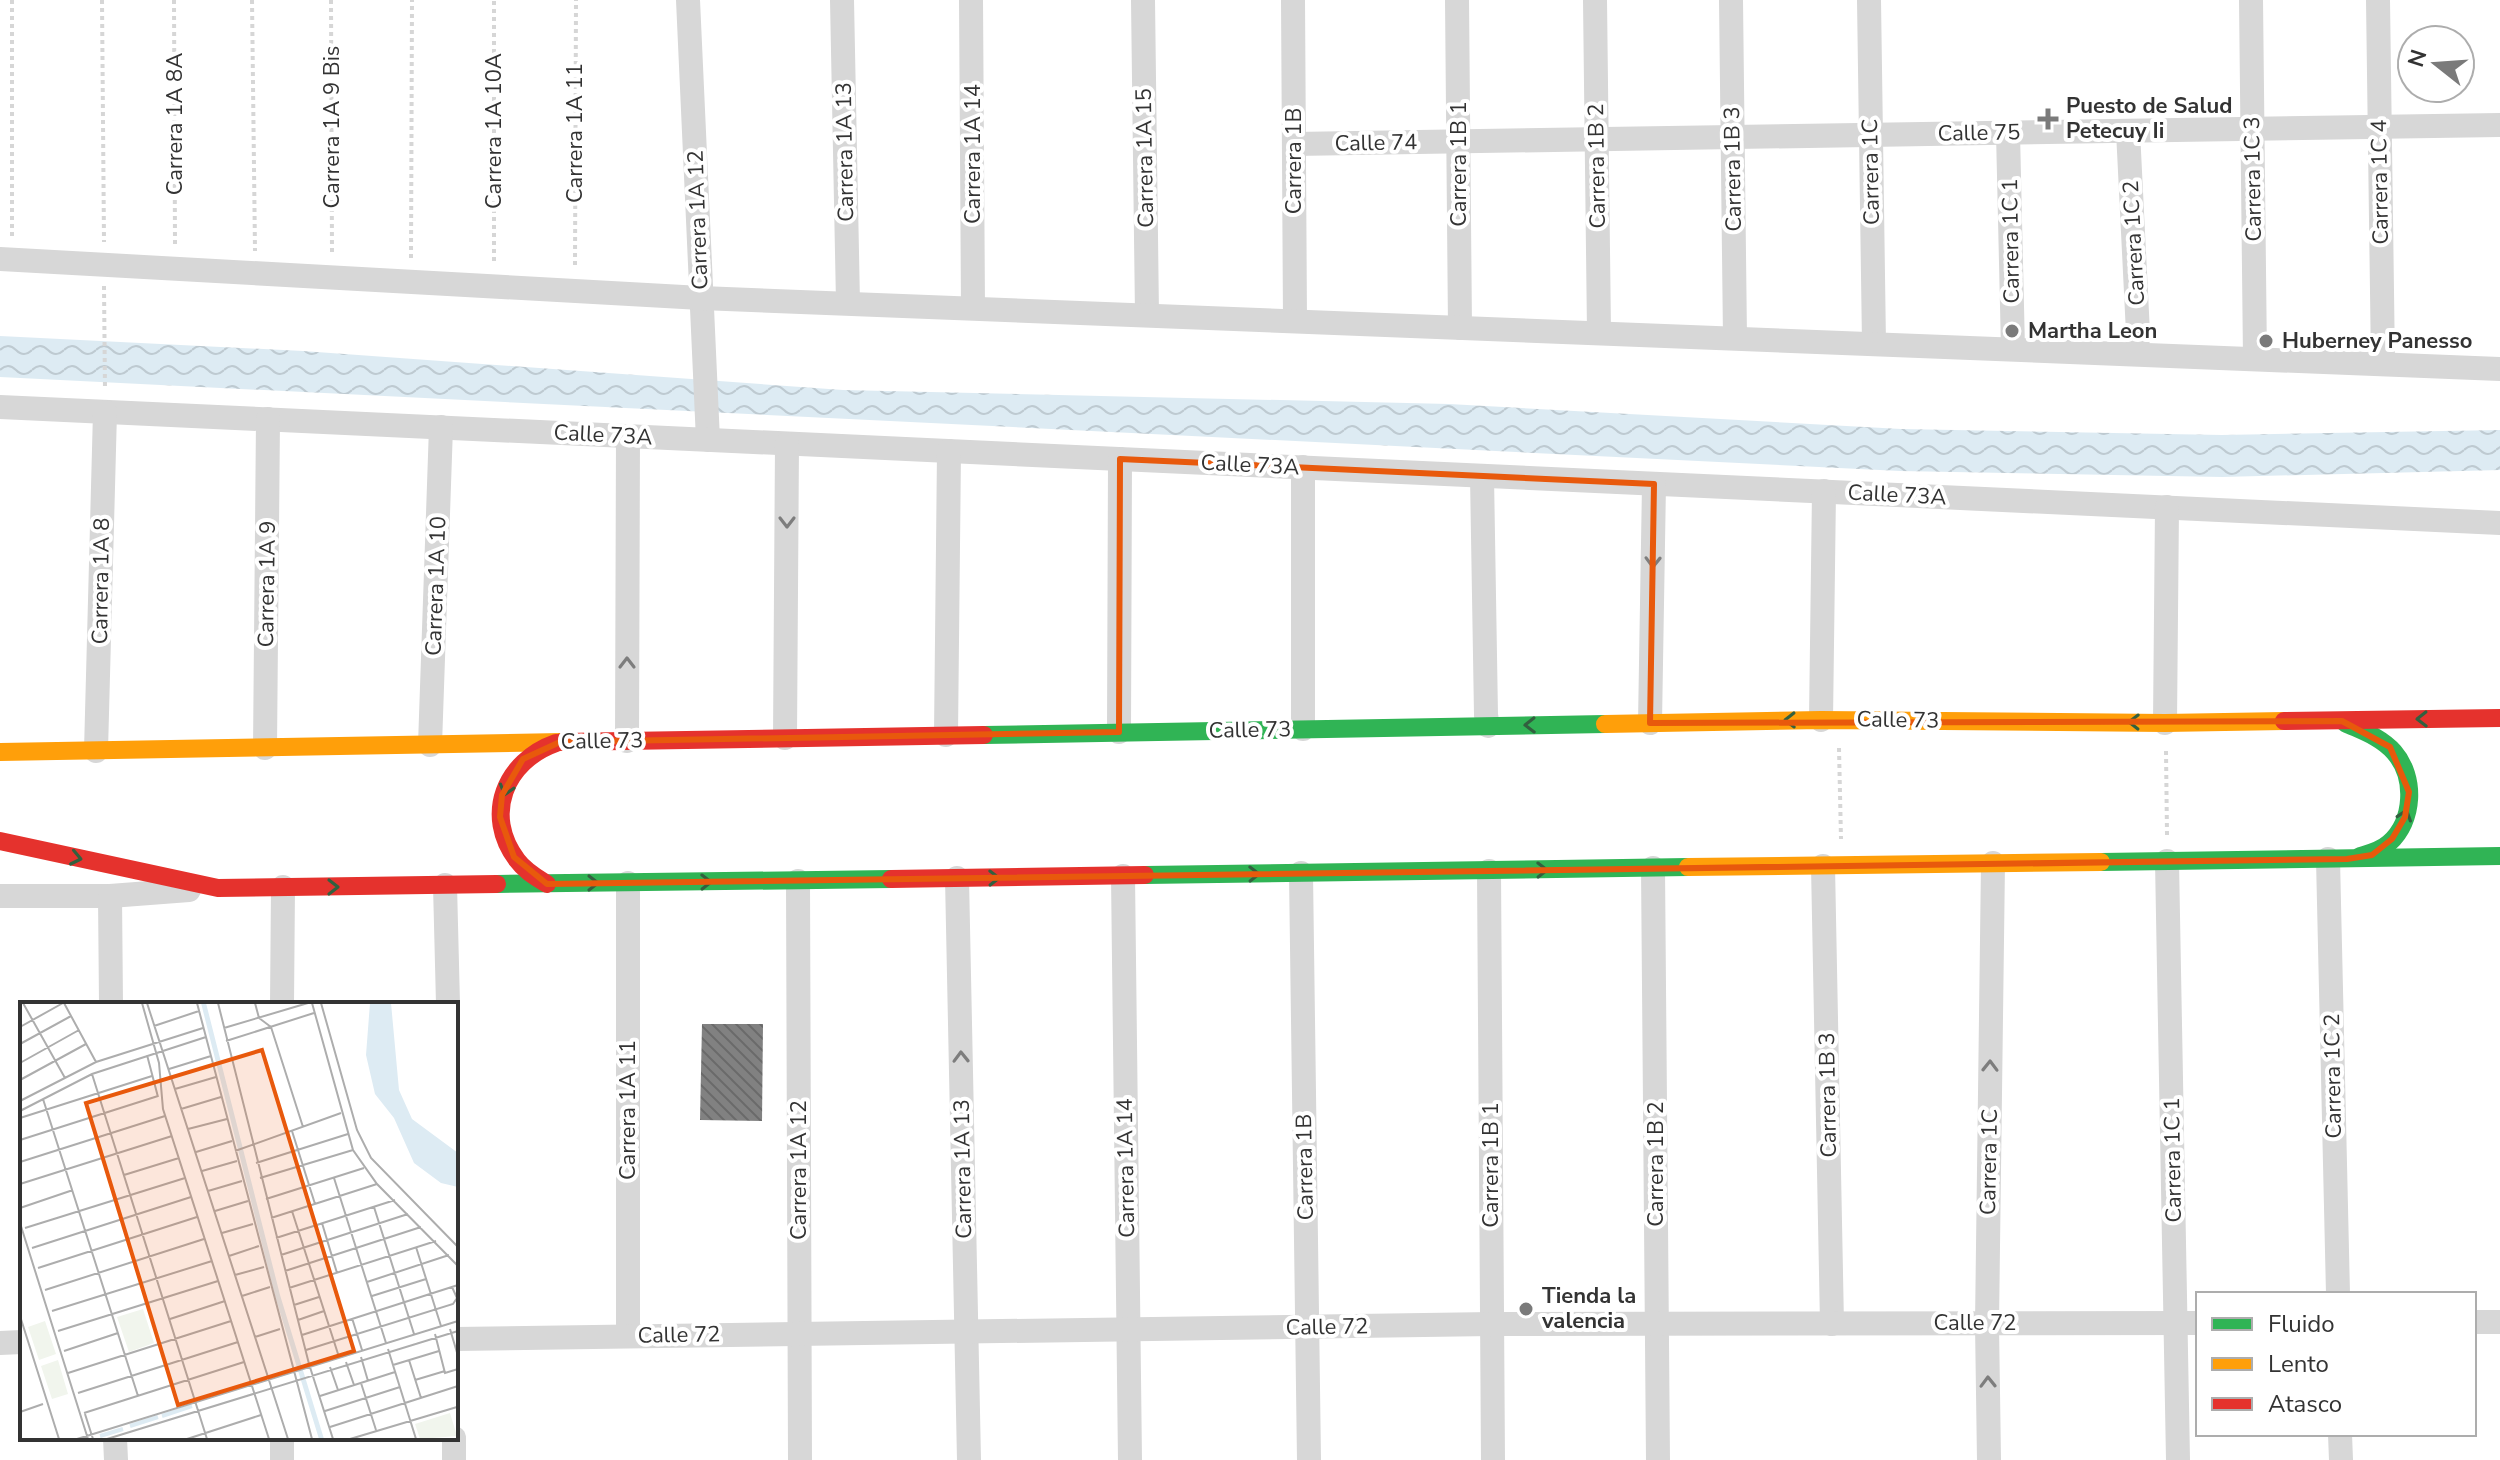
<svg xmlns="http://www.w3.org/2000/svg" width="2500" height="1460" font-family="'Nunito Sans',sans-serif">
<defs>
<pattern id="water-waves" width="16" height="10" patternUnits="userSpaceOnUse" patternTransform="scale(2)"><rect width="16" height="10" fill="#ddebf3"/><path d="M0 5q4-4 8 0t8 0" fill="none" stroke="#becad1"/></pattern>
<pattern id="building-back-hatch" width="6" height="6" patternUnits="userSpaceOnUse" patternTransform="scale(2)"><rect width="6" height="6" fill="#818181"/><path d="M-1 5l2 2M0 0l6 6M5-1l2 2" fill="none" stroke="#6a6a6a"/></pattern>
</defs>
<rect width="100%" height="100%" fill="#fff"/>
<path fill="url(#water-waves)" d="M0 336 303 351 843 390 1449 404 1901 429 2222 435 2500 430V470L2222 477 1900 471 0 377Z"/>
<path fill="url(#building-back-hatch)" d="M702 1024H763L762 1121 700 1120Z"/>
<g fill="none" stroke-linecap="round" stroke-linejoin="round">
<g stroke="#d6d6d6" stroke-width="4" stroke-dasharray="4 4" stroke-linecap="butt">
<path d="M12 0V238"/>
<path d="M102 0 104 242"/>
<path d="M174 0 175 245"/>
<path d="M252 0 255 251"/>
<path d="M331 0 332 254"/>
<path d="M411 258 412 0"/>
<path d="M494 261V0"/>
<path d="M575 265 576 0"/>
<path d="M104 286 105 390"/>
<path d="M1839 748 1841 839"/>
<path d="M2166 751 2167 835"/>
</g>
<g stroke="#d7d7d7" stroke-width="24">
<path d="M688 0 708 440"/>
<path d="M842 0 848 303"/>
<path d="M971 0 973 308"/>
<path d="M1143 0 1147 315"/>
<path d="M1293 0 1295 321"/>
<path d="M1457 0 1460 328"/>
<path d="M1595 0 1599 333"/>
<path d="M1731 0 1735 338"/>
<path d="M1869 0 1874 344"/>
<path d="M2251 0 2255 359"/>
<path d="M2378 0 2383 364"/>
<path d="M2128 131 2138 333 2137 354"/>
<path d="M2008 133 2013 349"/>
<path d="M1294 144 2500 125"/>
<path d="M0 259 701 298 2500 369"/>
<path d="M0 407 2500 523"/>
<path d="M1482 476 1486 715 1488 726"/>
<path d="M1821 720 1824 491"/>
<path d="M1650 723 1654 484"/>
<path d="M2165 723 2167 507"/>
<path d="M1303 729V467"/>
<path d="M1119 732 1120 459"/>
<path d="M946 735 949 451"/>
<path d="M785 738 787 444"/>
<path d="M627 741 628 436"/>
<path d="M430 745 441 427"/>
<path d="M265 748 268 419"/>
<path d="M96 751 105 412"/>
<path d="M2328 859 2338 1294"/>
<path d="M2167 861 2178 1460"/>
<path d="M1823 866 1832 1324"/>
<path d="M1653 868 1658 1460"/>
<path d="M1489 871 1493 1460"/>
<path d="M1301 873 1309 1460"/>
<path d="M1123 876 1130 1460"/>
<path d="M957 878 969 1460"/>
<path d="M798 881 800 1460"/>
<path d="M445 885 448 1004"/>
<path d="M0 896H110L189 890"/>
<path d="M110 896 111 1004"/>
<path d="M282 1004 283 887"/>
<path d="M2474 1322H2500"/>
<path d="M628 1336V883"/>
<path d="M456 1339 1492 1324 2198 1323"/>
<path d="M0 1343 22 1342"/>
<path d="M2340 1434 2341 1460"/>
<path d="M115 1438 116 1460"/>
<path d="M282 1438V1460"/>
<path d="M454 1460V1438"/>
<path d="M1989 1460 1987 1324 1993 863"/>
</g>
<g stroke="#30b455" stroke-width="18">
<path d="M2345 723C2362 731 2381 737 2394 752 2416 777 2414 821 2389 843 2380 851 2370 853 2360 856"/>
<path d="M984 735 1605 724"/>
<path d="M2101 862 2500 856"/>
<path d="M1145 875 1688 867"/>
<path d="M497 884 891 879"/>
</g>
<g stroke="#ff9f0a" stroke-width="18">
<path d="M1605 724 1821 720 2165 723 2284 721"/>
<path d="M0 752 562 742"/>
<path d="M1688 867 2101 862"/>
</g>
<g stroke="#e5322d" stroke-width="18">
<path d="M2284 721 2500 718"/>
<path d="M562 742 984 735"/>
<path d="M0 841 218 888 497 884"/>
<path d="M891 879 1145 875"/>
<path d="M547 884C536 877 525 871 517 860 483 815 505 761 556 743"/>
</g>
</g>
<defs><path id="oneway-chevron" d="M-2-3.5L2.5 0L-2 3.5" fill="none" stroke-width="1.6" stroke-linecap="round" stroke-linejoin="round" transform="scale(2)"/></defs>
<g stroke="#7d7d7d">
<use href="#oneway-chevron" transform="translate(787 522) rotate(90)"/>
<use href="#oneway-chevron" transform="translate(1653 562) rotate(91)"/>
<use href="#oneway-chevron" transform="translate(627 663) rotate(-90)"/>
<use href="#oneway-chevron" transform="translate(961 1057) rotate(-91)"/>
<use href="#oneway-chevron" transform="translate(1990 1066) rotate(-89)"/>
<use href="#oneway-chevron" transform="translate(1988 1382) rotate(-91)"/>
</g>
<g stroke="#32603f">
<use href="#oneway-chevron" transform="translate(2422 719) rotate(179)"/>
<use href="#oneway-chevron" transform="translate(1790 720) rotate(179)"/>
<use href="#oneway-chevron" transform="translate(2134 722) rotate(-179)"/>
<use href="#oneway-chevron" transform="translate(1530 725) rotate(179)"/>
<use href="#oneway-chevron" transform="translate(506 790) rotate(107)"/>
<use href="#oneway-chevron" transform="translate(2405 815) rotate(-72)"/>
<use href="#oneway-chevron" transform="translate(76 858) rotate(12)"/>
<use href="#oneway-chevron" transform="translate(1542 870) rotate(-1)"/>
<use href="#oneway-chevron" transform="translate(1254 874) rotate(-1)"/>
<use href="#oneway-chevron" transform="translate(994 878) rotate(-1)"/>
<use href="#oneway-chevron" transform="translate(706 882) rotate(-1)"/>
<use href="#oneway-chevron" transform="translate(593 883)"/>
<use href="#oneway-chevron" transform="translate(333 887)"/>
</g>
<path fill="none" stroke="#e8590c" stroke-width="6" stroke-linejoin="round" d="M1120 459 1654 484 1650 723 2342 721 2390 747 2409 792 2405 817 2392 839 2372 855 2347 859 547 884 514 857 500 817 502 795 523 759 560 742 1119 732Z"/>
<g fill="#7a7a7a" stroke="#fff" stroke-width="3">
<path d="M2044 107h8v8h8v8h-8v8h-8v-8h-8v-8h8z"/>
<circle cx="2012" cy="331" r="8"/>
<circle cx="2266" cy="341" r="8"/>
<circle cx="1526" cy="1309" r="8"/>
</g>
<g text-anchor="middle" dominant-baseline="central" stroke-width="8" stroke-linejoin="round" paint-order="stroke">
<g font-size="22" font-weight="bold" fill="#333" stroke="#fff" text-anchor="start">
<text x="2066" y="106">Puesto de Salud<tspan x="2066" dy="25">Petecuy Ii</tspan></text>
<text x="2028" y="331">Martha Leon</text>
<text x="2282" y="341">Huberney Panesso</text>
<text x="1542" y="1296">Tienda la<tspan x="1542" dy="25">valencia</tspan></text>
</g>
<g font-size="22" fill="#333" stroke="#fff">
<text transform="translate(175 124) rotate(-90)">Carrera 1A 8A</text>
<text transform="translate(332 127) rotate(-90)">Carrera 1A 9 Bis</text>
<text transform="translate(494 131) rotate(-90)">Carrera 1A 10A</text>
<text transform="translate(575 133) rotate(-90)">Carrera 1A 11</text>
<text transform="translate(1979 133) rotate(-1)">Calle 75</text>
<text transform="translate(1376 143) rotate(-1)">Calle 74</text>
<text transform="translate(845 152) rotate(-91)">Carrera 1A 13</text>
<text transform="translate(973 154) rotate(-90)">Carrera 1A 14</text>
<text transform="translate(1145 158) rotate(-91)">Carrera 1A 15</text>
<text transform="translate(1294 161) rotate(-90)">Carrera 1B</text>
<text transform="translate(1459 164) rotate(-90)">Carrera 1B 1</text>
<text transform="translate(1597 166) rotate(-91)">Carrera 1B 2</text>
<text transform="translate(1733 169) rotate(-91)">Carrera 1B 3</text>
<text transform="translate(1871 172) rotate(-91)">Carrera 1C</text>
<text transform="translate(2253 179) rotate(-91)">Carrera 1C 3</text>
<text transform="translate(2380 182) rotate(-91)">Carrera 1C 4</text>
<text transform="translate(698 220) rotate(-92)">Carrera 1A 12</text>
<text transform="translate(2011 241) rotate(-91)">Carrera 1C 1</text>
<text transform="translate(2134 243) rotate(-93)">Carrera 1C 2</text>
<text transform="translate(603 435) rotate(3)">Calle 73A</text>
<text transform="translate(1250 465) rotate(3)">Calle 73A</text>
<text transform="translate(1897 495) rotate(3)">Calle 73A</text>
<text transform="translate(101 581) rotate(-89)">Carrera 1A 8</text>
<text transform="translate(267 584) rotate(-89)">Carrera 1A 9</text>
<text transform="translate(436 586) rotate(-88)">Carrera 1A 10</text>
<text transform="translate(1898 720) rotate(1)">Calle 73</text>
<text transform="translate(1250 730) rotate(-1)">Calle 73</text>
<text transform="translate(602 741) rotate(-1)">Calle 73</text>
<text transform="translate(2333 1076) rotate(-91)">Carrera 1C 2</text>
<text transform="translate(1828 1095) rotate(-91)">Carrera 1B 3</text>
<text transform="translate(628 1110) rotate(-90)">Carrera 1A 11</text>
<text transform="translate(2173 1160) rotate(-91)">Carrera 1C 1</text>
<text transform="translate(1989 1162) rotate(-89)">Carrera 1C</text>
<text transform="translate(1656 1164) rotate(-90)">Carrera 1B 2</text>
<text transform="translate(1491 1165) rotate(-90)">Carrera 1B 1</text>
<text transform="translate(1305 1167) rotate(-91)">Carrera 1B</text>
<text transform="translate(1126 1168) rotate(-91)">Carrera 1A 14</text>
<text transform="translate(963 1169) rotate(-91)">Carrera 1A 13</text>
<text transform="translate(799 1170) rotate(-90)">Carrera 1A 12</text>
<text x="1975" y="1323">Calle 72</text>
<text transform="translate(1327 1327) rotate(-1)">Calle 72</text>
<text transform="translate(679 1335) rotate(-1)">Calle 72</text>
</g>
</g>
<g transform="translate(20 1002)">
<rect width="438" height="438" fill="#fff"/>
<path d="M123 307 134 341 109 350 97 315ZM25 319 36 352 19 358 8 325ZM38 358 48 392 32 397 21 364ZM430 411 437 434 400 437 395 422Z" fill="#f1f5ed"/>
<path d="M181 1H186L260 293 304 437H299L255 294ZM350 1H371L379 88 392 117 438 151V185L421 181 394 161 374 116 355 92 346 53Z" fill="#ddebf3"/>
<path fill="none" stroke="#ddebf3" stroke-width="4" d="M142 414 172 404M110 424 138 415M80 434 103 427"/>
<path fill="none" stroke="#adadad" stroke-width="2" d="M3 1 45 76M44 1 76 60M122 1 139 61 143 107 249 437M127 1 268 437M177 1 292 437M198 1 289 362 313 437M235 1 239 16 251 25 283 125M292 1 333 148 357 182 438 264M301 1 337 128 351 156 438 245M134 24 179 9M0 25 43 1M204 26 288 1M206 39 294 11M0 42 51 14M127 53 138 95M0 61 59 28M149 67 191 54M72 72 187 437M0 78 66 42M155 87 196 75M23 97 118 394M0 99 76 60 183 26M161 107 201 95M0 109 72 72 186 35M0 116 132 74M168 127 207 117M272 129 295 202M0 138 138 94M215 149 321 111M176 150 212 139M0 160 145 114M236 161 328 132M182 169 217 159M104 173 159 156M240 176 333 148M314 176 366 341M0 182 152 134M188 189 222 179M246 197 344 166M354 205 394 332M0 206 53 188M195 209 228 199M272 209 319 355M251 216 357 182M0 221 68 437M302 221 317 271M5 226 165 176M202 231 233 222M256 236 375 198M396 245 421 324M12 246 171 195M261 253 388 212M209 254 239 244M18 266 177 215M265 269 401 225M215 273 244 265M347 280 429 253M269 286 416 239M25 288 184 237M222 294 250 285M352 294 406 277M274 303 299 295M32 309 192 259M0 314 39 437M332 316 342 348M150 317 205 299M278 318 304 309M430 327 438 354M38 329 198 279M415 332 425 371 438 367M282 333 438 283M235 335 260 327M368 347 396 437M286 348 433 302 437 296 432 285M44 349 98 331M341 355 348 379M389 358 401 396M326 360 334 383M373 363 419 349M310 365 318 388M48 371 211 319M395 378 425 369M341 381 356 428M58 391 218 340M300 394 375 370M305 409 380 385M0 410 23 402M64 411 224 360M65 412 73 437M310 425 438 384M57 437 438 319M87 437 438 329M167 437 241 413M330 437 437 405"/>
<path fill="#e8590c" fill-opacity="0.15" stroke="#e8590c" stroke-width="4" d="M242 48 334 349 158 403 66 101Z"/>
<rect width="438" height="438" fill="none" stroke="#333" stroke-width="4"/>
</g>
<rect x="2196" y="1292" width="280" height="144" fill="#ffffff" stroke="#adadad" stroke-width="2"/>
<rect x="2212" y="1318" width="40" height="12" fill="#30b455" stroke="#adadad" stroke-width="2"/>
<text x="2268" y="1332" font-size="24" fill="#333333">Fluido</text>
<rect x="2212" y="1358" width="40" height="12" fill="#ff9f0a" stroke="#adadad" stroke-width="2"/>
<text x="2268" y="1372" font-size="24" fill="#333333">Lento</text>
<rect x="2212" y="1398" width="40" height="12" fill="#e5322d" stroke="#adadad" stroke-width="2"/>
<text x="2268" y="1412" font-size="24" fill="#333333">Atasco</text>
<g transform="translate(2436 64) rotate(287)"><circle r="38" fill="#ffffff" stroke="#adadad" stroke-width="2"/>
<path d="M0-6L14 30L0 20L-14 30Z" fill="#7a7a7a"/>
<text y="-12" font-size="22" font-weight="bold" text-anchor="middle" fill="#333333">N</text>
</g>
</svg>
